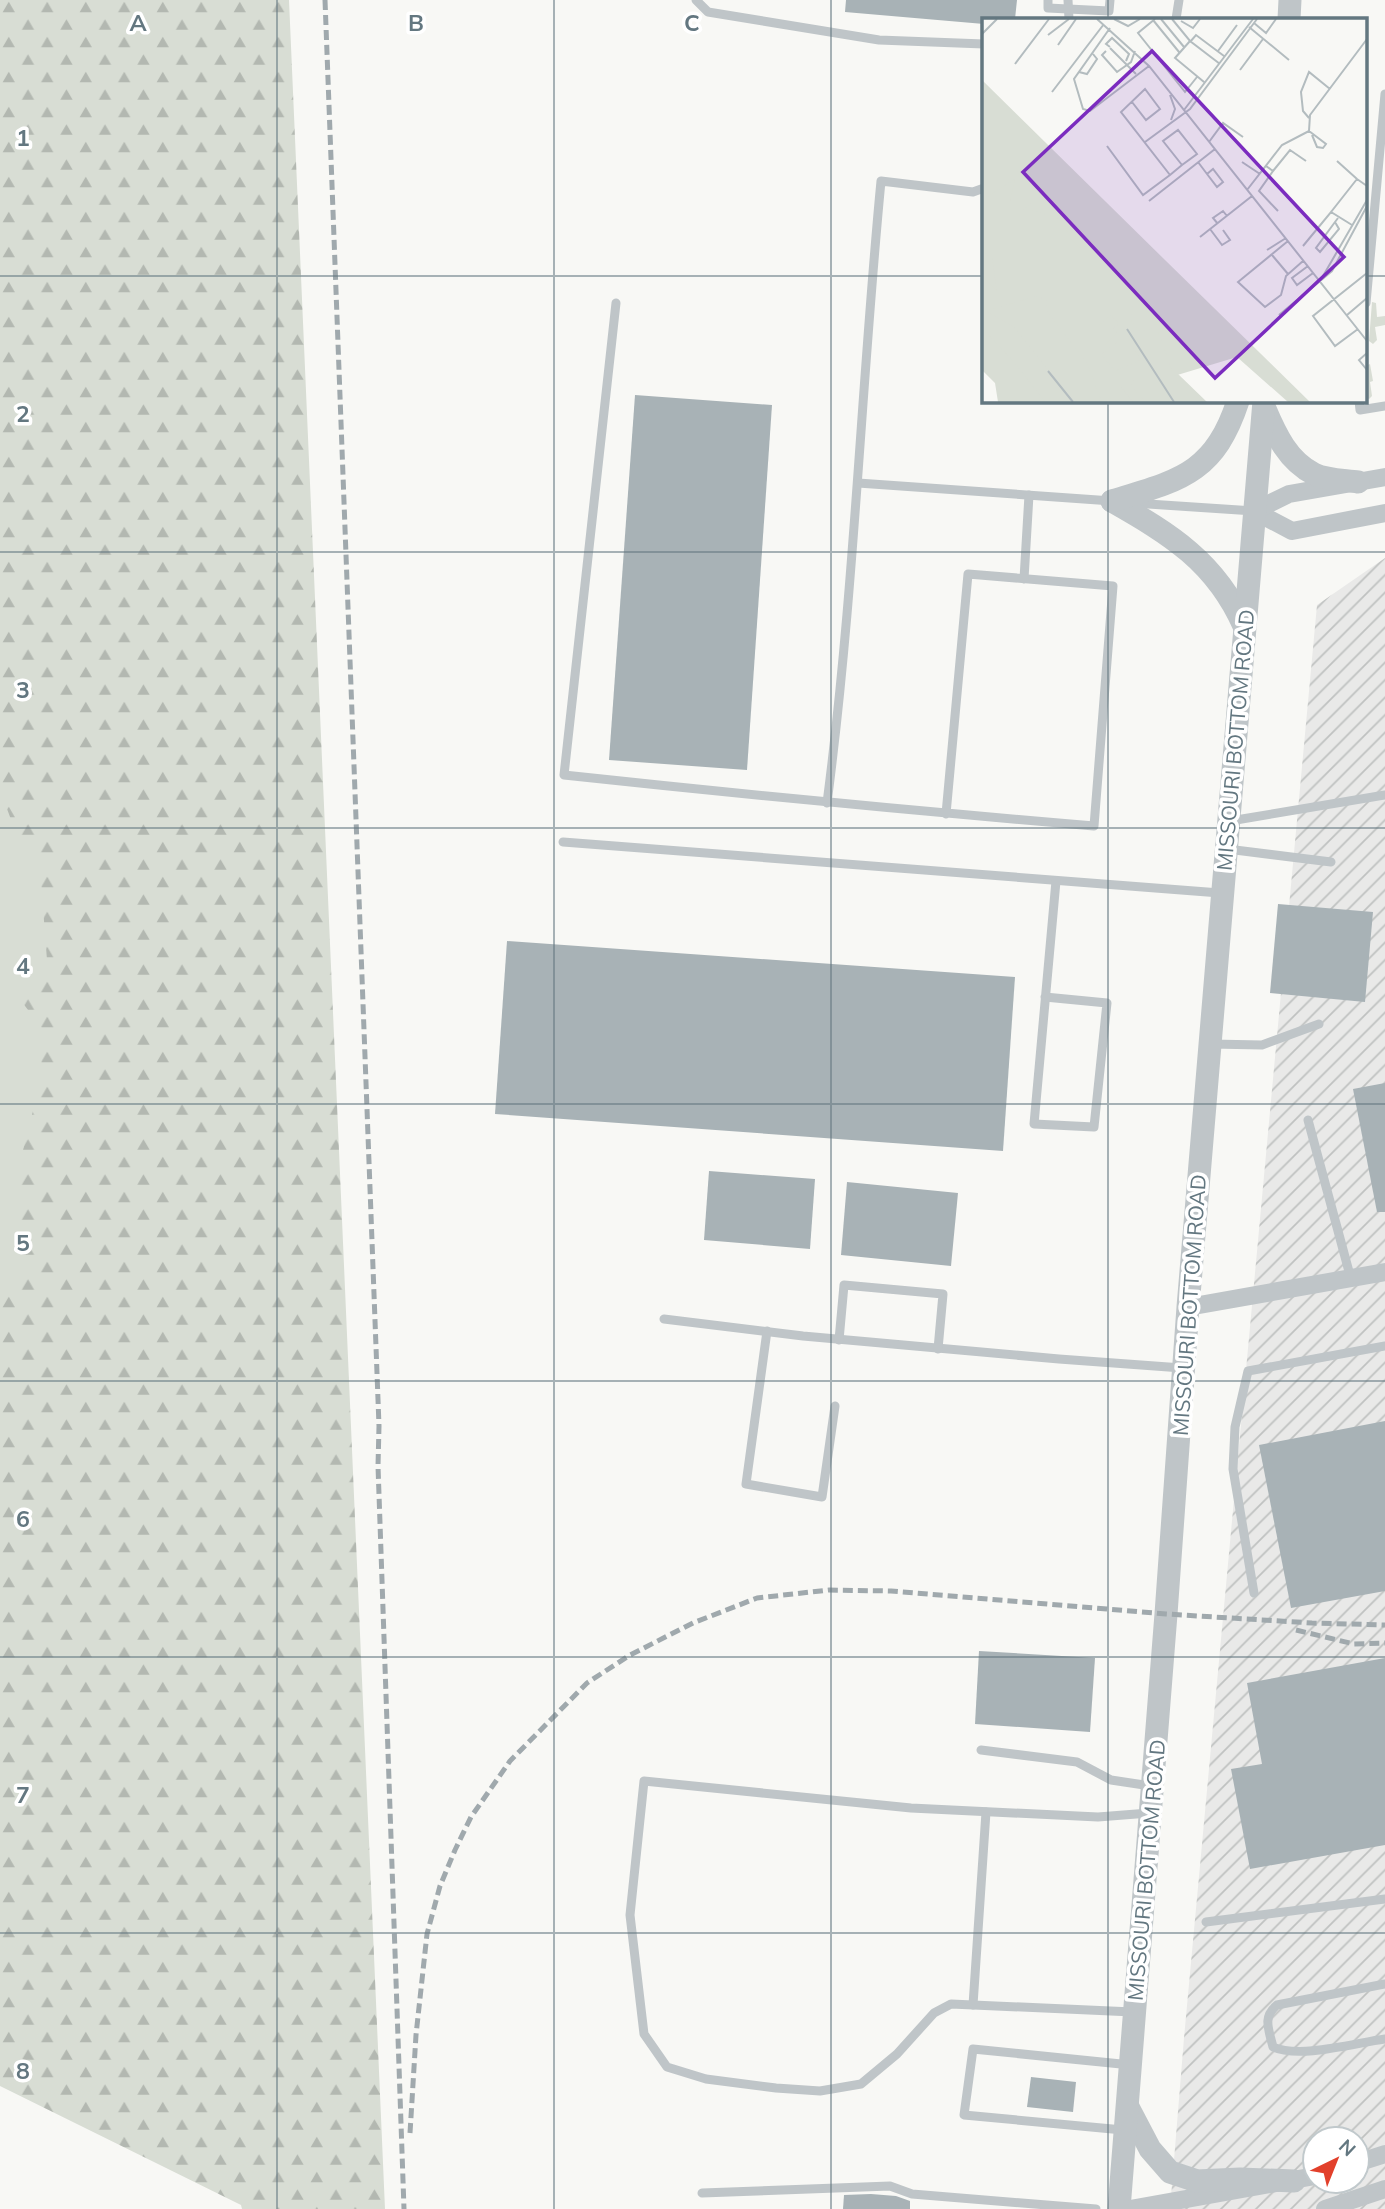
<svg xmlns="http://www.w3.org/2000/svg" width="1385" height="2209" font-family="Mulish,sans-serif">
<defs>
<pattern id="industrial-furrows" width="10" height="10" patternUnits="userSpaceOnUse" patternTransform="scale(1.75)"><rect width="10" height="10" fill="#e9e9e8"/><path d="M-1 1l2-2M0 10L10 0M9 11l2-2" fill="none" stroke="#c0c2c1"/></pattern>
<pattern id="forest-firs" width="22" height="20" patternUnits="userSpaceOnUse" patternTransform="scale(1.75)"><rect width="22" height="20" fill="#d8ddd4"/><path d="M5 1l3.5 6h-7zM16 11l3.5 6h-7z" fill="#b3b8b1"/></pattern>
</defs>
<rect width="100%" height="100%" fill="#f8f8f5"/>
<path fill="url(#industrial-furrows)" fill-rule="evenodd" d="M1385 558V2209H1170L1184 2038 1317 605ZM1315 2139H1357V2181H1315Z"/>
<g fill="#d8ddd4">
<path d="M0 278 75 1064 0 1393Z"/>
<path d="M1372 302 1376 303 1377 317 1385 316V325L1375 327 1377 340 1373 344 1369 341Z"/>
<path d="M1370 364 1373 381 1370 382 1372 396 1369 399 1367 398 1366 366Z"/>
</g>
<path fill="url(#forest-firs)" d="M0 0H289L385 2209H242L241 2205 0 2086V1299L19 1266 21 1218 20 1162 39 1087 44 1031 22 1002 48 973 40 869 16 833 0 790Z"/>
<g fill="#a8b2b6">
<path d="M846 0H1017L1015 19H984V24L845 12Z"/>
<path d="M635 395 772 405 747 770 609 760Z"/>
<path d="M1278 904 1373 912 1365 1002 1270 993Z"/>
<path d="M507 941 1015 977 1003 1151 495 1114Z"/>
<path d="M1385 1083V1212H1377L1353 1089Z"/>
<path d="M709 1171 815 1179 810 1249 704 1240Z"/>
<path d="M847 1182 958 1193 951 1266 841 1255Z"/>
<path d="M1385 1421V1591L1291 1608 1259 1445Z"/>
<path d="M979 1651 1095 1658 1090 1732 975 1724Z"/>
<path d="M1385 1658V1845L1250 1869 1231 1769 1262 1764 1247 1683Z"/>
<path d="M1031 2077 1076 2082 1073 2112 1027 2107Z"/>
<path d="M871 2194 896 2196 910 2201V2209H843L844 2195Z"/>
</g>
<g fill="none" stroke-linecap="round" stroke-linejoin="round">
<g stroke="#bfc5c8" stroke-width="9">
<path d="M696 0 708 12 879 40 984 44"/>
<path d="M1048 0V8L1109 11 1110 0"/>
<path d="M1068 0 1069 19"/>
<path d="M1176 19 1179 0"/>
<path d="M616 303 564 775C740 794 917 811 1094 826L1113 586 968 574 946 814"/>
<path d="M1366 303 1385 94"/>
<path d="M1359 401 1360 410 1385 406"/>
<path d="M858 483 1112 501"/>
<path d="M1133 503 1254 511"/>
<path d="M1024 579 1029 495"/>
<path d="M827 803C854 596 861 388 881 181L973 192 984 188"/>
<path d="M1230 821 1385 795"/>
<path d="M563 842 1220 893"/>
<path d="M1227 849 1331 862"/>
<path d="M1045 997 1107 1003 1094 1127 1034 1124 1056 881"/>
<path d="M1211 1044 1262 1045 1319 1024"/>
<path d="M1308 1120 1351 1279"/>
<path d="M664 1319 803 1336 1059 1359 1182 1368"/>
<path d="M767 1331 746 1484 822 1497 835 1406"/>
<path d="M839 1340 844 1285 943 1294 938 1349"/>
<path d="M1254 1593 1233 1469 1235 1427 1248 1371 1385 1346"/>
<path d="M981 1750 1077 1762 1111 1780 1151 1786"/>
<path d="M1206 1922 1385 1899"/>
<path d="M1385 1984 1277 2005C1262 2017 1269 2030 1273 2047 1300 2059 1355 2043 1385 2039"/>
<path d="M973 2005 986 1812"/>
<path d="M1133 2012 951 2004 934 2013 897 2054 861 2084 820 2091 776 2088 706 2079 667 2067 644 2034 630 1915 644 1781 911 1808 1098 1817 1149 1813"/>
<path d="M1123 2130 964 2115 973 2049 1131 2065"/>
<path d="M702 2193 890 2186 912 2194 1096 2209"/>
</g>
<g stroke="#bfc5c8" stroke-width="18">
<path d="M1254 511 1292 531 1385 513"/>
<path d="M1254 511 1289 494 1385 477"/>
<path d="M1188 1307 1385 1272"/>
<path d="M1357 2163 1385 2154"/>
<path d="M1130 2209 1315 2176"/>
<path d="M1325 2209 1385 2189"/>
</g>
<g stroke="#bfc5c8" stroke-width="23">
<path d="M1289 19 1290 0"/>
<path d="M1265 409C1276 435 1288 461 1314 474 1326 480 1344 480 1358 482"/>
<path d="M1112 501C1170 534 1216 562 1244 626"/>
<path d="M1112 501C1180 480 1214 474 1238 401"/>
<path d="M1128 2107 1150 2149 1170 2172 1197 2181 1240 2179 1294 2181"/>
<path d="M1119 2209 1166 1614 1188 1307 1264 401"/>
</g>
<g stroke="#a0a9ad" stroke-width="5" stroke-dasharray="10 5" stroke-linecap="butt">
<path d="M325 0 379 1426 378 1466 404 2209"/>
<path d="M1296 1630 1354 1644 1385 1643"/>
<path d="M410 2133 416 2035 427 1934 440 1886 455 1850 471 1817 510 1761 587 1683 630 1655 693 1623 757 1598 829 1590 891 1591 1166 1614 1312 1623 1385 1625"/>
</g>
</g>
<path fill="none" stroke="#637780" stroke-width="2" stroke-opacity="0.55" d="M277 0V2209M554 0V2209M831 0V2209M1108 0V19M0 276H984M1366 276H1385M1108 401V2209M0 552H1385M0 828H1385M0 1104H1385M0 1381H1385M0 1657H1385M0 1933H1385"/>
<g text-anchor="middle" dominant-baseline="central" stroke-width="7" stroke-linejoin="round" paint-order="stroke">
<g font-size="21" fill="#637780" stroke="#fff">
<text transform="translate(1235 740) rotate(-85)">MISSOURI BOTTOM ROAD</text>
<text transform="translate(1189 1305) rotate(-86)">MISSOURI BOTTOM ROAD</text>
<text transform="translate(1146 1870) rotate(-85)">MISSOURI BOTTOM ROAD</text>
</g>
</g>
<g transform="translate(982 18)">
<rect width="385" height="385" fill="#f8f8f5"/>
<path d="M34 152 167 270 195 355 225 384H56L0 322V179Z" fill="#d8ddd4"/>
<path d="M0 62 183 242 328 384H306L255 339 192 358 175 310 157 313 149 302 153 270 120 231 108 227 98 230 87 219 81 202 50 192V185L40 192 28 183 33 161 0 182ZM0 233 10 240 15 273 0 258ZM55 278 64 282 66 294 106 347 119 382 116 384H92L32 309 4 293ZM129 297 137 306 131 310 135 315 123 327 115 309ZM0 310 32 344 63 384H16L13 365 0 352ZM136 324 151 329 159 342 133 353 119 336ZM139 359 153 361 148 368 165 384H151L139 369Z" fill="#d8ddd4"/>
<path fill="none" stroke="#b3bcbf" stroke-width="2" d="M115 1 167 48 385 323M132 1 146 8 158 1M173 1 156 15 203 74 215 59M179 1 202 29M190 1 208 23 238 46M171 2 197 34M199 3 211 10 218 1M272 5 284 15 294 1M267 9 307 42M128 10 92 61 101 91 108 93 167 48M0 16 15 1M66 17 87 1M208 23 193 40 222 64M208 24 214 17 242 38M76 27 94 1M128 29 124 26 130 20 147 36 144 43M128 30 154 56M124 33 120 37 135 54 149 44 153 33M236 33 255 7M33 46 67 1M258 52 281 21M97 54 105 56 115 41 111 36M70 74 122 6M188 77 193 91 189 102M150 84 164 102 178 91 163 71 139 94 188 157M202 92 271 1M327 100 321 93 319 74 327 54 348 71M327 113 344 126 341 130 335 129 330 117M163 124 208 91 275 1M227 124 241 105 261 119M125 128 161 177 188 157 200 147 215 136 196 112 181 123 200 147M355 143 375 161M216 144 225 156 235 169 241 164 231 151 225 156M260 144 278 156M284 148 291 153 277 173 296 193M291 153 308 132 324 143M265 172 300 127 327 113 328 97 385 21M167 183 233 131M349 194 375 161 385 168M353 204 357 211 338 234 334 230 353 204 356 200M236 206 231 200 241 193 245 198M228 211 240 227 248 222 241 212M218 219 270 178M306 223 256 264 283 289 299 277 304 258 321 243M321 228 349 194 370 207M285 232 304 220M290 237 306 256M326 248 310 260 315 267 331 255M341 258 385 182M297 297 350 253 385 188M365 297 385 280M145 311 192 384M376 311 353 328 331 298 385 255M385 335 377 342 385 352M66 353 91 384"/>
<path fill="#7b2cbf" fill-opacity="0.15" stroke="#7b2cbf" stroke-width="3.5" d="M170 33 362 239 233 360 41 154Z"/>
<rect width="385" height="385" fill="none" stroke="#637780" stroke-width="3.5"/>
</g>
<g font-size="23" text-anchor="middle" font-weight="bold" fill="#637780" stroke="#fff" stroke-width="7" stroke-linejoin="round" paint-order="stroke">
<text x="138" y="31">A</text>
<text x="416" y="31">B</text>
<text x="692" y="31">C</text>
<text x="23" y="146">1</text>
<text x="23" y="422">2</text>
<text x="23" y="698">3</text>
<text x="23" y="974">4</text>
<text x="23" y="1251">5</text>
<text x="23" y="1527">6</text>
<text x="23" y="1803">7</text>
<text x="23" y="2079">8</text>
</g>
<g transform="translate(1336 2160) rotate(43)"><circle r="33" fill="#ffffff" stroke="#c1c9cc" stroke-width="2"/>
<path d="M0-5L12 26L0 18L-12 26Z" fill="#e2402b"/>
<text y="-10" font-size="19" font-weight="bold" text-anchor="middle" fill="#637780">N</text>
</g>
</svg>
